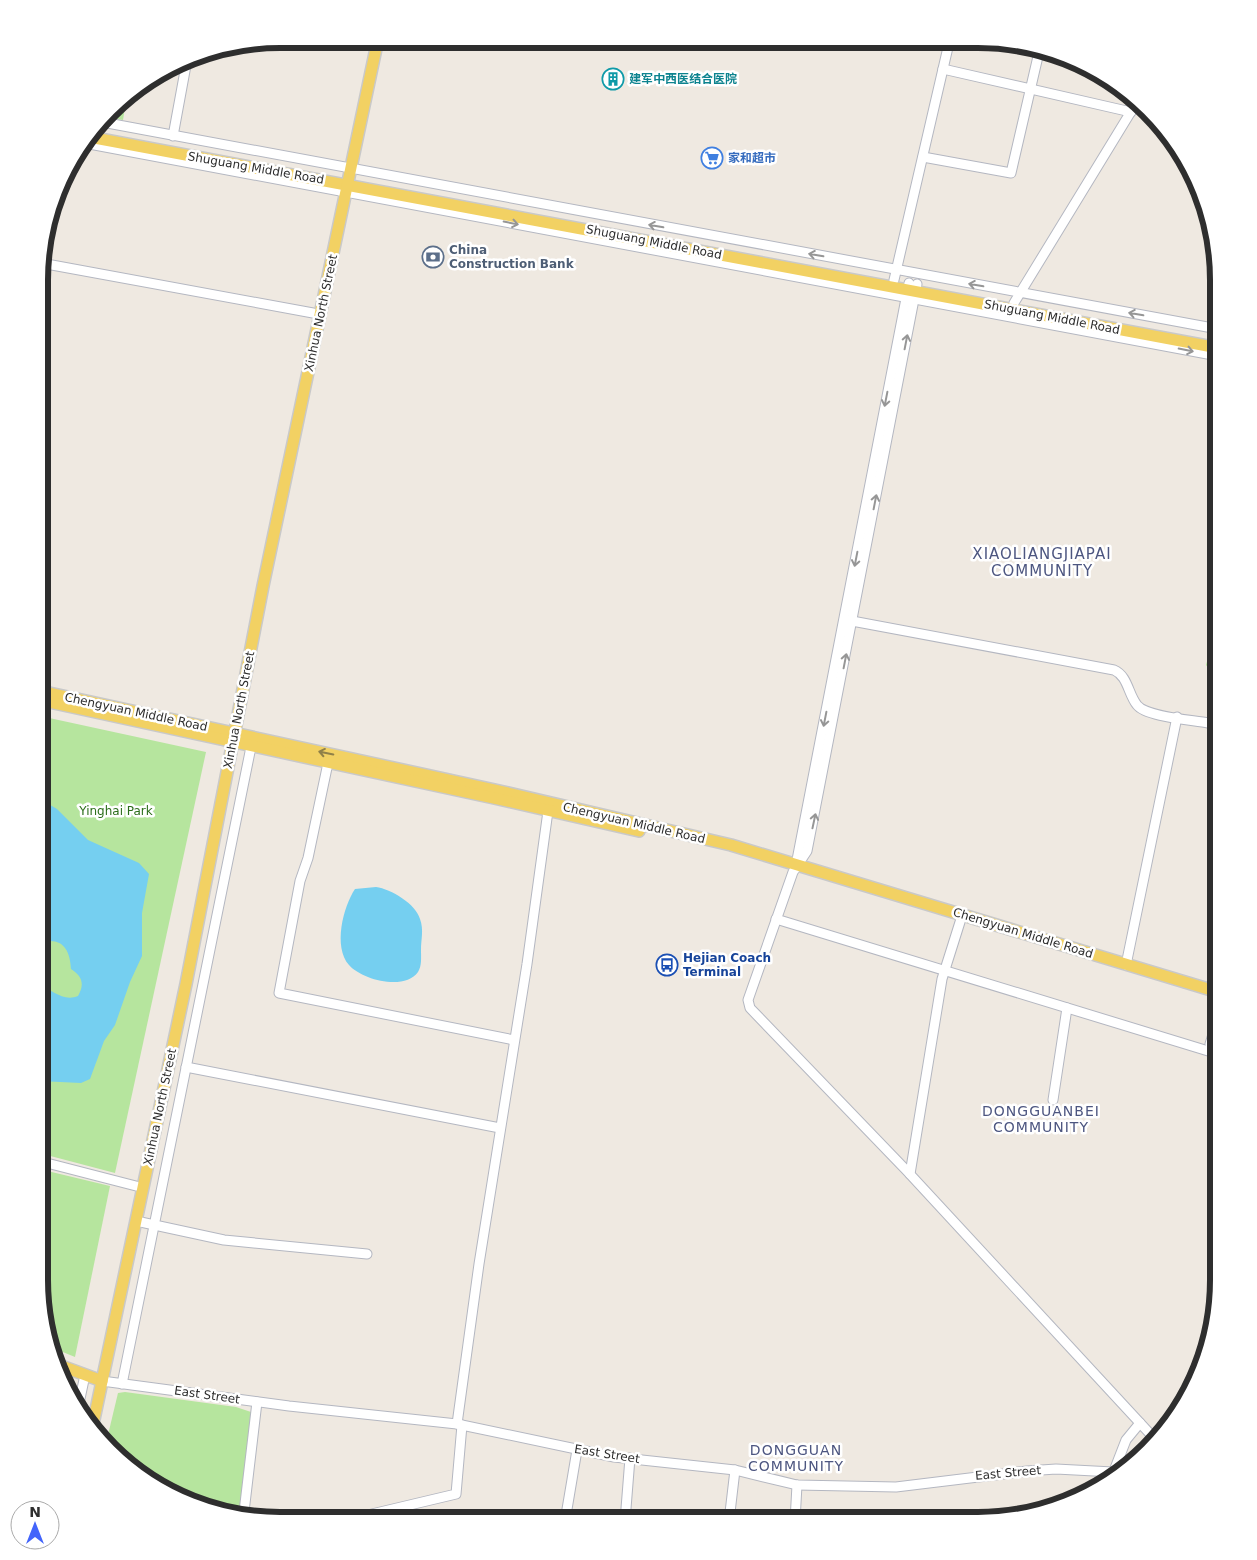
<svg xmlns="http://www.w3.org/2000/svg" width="1257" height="1560" font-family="'DejaVu Sans','Noto Sans SC',sans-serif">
<rect width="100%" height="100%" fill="#efe9e1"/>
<g fill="#b6e59e">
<path d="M127 95 123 120 106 117 121 98Z"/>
<path d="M1209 654 1218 655V683L1206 665Z"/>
<path d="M40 716 206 752 115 1173 39 1153Z"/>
<path d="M39 1169 110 1186 75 1357 48 1346 47 1343 39 1280Z"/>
<path d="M125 1392 236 1407 251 1412 242 1516 203 1509 146 1481 107 1439 118 1393Z"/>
<path d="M412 1508 411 1521H357Z"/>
</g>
<g fill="#75cff0">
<path d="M40 799 57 809 88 840 139 863 149 874 142 913V956L130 982 115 1025 104 1041 90 1079 81 1083 39 1081V984C52 990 63 1002 78 996 85 984 82 976 71 969 70 948 61 936 39 943Z"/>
<path d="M376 887C391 889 416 904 420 919 424 930 421 939 421 950 421 957 422 966 418 972 405 991 362 980 349 965 333 947 343 907 355 889Z"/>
</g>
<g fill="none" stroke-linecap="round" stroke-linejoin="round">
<g stroke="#b4b7c1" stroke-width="11">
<g id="minor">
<path d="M943 69 1131 112"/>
<path d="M102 122 1218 329"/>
<path d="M173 136 187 60"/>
<path d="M84 143 1218 356"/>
<path d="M923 157 1011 173 1039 52"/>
<path d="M41 263 313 313"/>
<path d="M894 280 949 43"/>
<path d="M917 284 807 851 793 872 748 1000 750 1008 907 1171 1153 1437"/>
<path d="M1014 303 1135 105"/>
<path d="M852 621 1114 670C1128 676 1128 694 1137 705 1146 717 1193 720 1208 723L1218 722"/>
<path d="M328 763 308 858 300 881 279 993 514 1040"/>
<path d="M796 865 909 283"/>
<path d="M776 919 1218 1054"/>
<path d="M1126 965 1177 717"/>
<path d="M1211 1052 1210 1044 1218 1018"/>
<path d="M186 1067 500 1128"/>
<path d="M1053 1100 1067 1008"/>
<path d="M39 1161 136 1186"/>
<path d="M910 1174 942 979 960 922"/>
<path d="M136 1221 224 1240 367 1254"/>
<path d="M102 1381 289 1406 457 1424 614 1457 735 1470 797 1485 896 1487 1027 1471 1056 1469 1113 1472"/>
<path d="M122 1384 251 747"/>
<path d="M257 1402 244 1512 249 1514 298 1519 355 1518 456 1494 462 1425"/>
<path d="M78 1408 85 1375"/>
<path d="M457 1424 479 1264 527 964 548 811"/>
<path d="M1112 1476 1126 1440 1140 1423"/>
<path d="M565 1521 577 1450"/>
<path d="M625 1521 630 1458"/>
<path d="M729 1521 735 1470"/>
<path d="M795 1521 797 1485"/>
</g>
</g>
<g stroke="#c9c9c9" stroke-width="14">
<g id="major">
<path d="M89 137 1218 348"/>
<path d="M40 691 495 790 731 845 1218 992"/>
<path d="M40 700 494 798 639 831"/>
<path d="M56 1364 102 1381"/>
<path d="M93 1424 186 984 263 586 378 39"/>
</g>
</g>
<use href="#minor" stroke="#fff" stroke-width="9"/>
<use href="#major" stroke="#f2d163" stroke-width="11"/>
</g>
<defs><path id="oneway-shaft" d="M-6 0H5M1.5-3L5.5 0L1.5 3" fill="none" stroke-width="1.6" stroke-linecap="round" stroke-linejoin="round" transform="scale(1.25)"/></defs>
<g stroke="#969696">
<use href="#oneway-shaft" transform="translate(511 223) rotate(11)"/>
<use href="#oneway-shaft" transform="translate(656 226) rotate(-170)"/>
<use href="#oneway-shaft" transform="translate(816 255) rotate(-170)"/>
<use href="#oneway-shaft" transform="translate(976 285) rotate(-170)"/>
<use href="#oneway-shaft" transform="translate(1136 314) rotate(-170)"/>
<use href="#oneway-shaft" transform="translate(906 342) rotate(-79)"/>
<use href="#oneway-shaft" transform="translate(1186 350) rotate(11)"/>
<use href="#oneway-shaft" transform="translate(886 399) rotate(101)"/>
<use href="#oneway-shaft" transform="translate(875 502) rotate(-79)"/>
<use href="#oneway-shaft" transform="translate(856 559) rotate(101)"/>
<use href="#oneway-shaft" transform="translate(845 661) rotate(-79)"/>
<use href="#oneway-shaft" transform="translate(825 719) rotate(101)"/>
<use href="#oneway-shaft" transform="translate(814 821) rotate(-78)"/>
</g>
<use stroke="#908048" href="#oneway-shaft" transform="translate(326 753) rotate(-168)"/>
<defs>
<g id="building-ring" transform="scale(1.125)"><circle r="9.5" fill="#fff" stroke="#0f9aa8" stroke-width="1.5"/><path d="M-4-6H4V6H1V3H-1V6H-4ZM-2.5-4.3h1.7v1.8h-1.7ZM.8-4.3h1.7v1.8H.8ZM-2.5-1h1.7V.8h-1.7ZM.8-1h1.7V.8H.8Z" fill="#0f9aa8"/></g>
<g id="supermarket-ring" transform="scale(1.125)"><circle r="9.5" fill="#fff" stroke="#3f7fe0" stroke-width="1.5"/><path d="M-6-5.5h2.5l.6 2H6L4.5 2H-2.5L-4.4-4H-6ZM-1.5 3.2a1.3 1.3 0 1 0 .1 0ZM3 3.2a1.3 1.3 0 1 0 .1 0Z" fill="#3f7fe0"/></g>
<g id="bank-ring" transform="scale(1.125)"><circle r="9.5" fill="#fff" stroke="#5c6f8a" stroke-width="1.5"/><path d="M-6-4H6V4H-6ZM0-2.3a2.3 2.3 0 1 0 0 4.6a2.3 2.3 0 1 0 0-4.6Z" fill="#5c6f8a"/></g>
<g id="bus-ring" transform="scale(1.125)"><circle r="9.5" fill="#fff" stroke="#1a4fb4" stroke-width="1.5"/><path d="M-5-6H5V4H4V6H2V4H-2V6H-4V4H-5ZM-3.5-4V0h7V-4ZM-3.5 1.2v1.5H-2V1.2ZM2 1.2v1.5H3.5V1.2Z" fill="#1a4fb4"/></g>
</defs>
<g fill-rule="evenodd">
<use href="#building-ring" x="613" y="79"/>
<use href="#supermarket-ring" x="712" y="158"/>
<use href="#bank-ring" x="433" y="257"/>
<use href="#bus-ring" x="667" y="965"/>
</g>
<g text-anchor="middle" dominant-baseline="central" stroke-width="5" stroke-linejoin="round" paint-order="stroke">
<g font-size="12" font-weight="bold" fill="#0d838f" stroke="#fff" text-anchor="start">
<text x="629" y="79">建军中西医结合医院</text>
</g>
<g font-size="12" font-weight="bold" fill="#366cbe" stroke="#fff" text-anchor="start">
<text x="728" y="158">家和超市</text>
</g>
<g font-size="12" fill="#2e2e2e" stroke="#fff">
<text transform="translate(256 168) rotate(10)">Shuguang Middle Road</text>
<text transform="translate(654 242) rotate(11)">Shuguang Middle Road</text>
<text transform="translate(321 313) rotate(-78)">Xinhua North Street</text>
<text transform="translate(1052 317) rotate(11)">Shuguang Middle Road</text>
<text transform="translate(239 710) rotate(-79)">Xinhua North Street</text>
<text transform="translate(136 712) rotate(12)">Chengyuan Middle Road</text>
<text transform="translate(634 823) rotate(13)">Chengyuan Middle Road</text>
<text transform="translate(1023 933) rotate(17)">Chengyuan Middle Road</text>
<text transform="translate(160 1107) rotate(-78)">Xinhua North Street</text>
<text transform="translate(207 1395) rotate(8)">East Street</text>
<text transform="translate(607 1454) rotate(9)">East Street</text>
<text transform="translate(1008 1473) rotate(-5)">East Street</text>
</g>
<g font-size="12" font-weight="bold" fill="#4e5e75" stroke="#fff" text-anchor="start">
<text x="449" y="250">China<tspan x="449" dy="14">Construction Bank</tspan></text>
</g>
<g font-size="12" fill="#2c6e1b" stroke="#fff">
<text x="116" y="811">Yinghai Park</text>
</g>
<g font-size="12" font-weight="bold" fill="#164399" stroke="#fff" text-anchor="start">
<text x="683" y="958">Hejian Coach<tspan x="683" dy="14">Terminal</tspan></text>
</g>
<g font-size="14" letter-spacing="1" fill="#4d5680" stroke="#fff">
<text x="1041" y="1111">DONGGUANBEI<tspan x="1041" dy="16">COMMUNITY</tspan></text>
<text x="796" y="1450">DONGGUAN<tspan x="796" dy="16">COMMUNITY</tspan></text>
</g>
<g font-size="15" letter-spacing="1" fill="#4d5680" stroke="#fff">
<text x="1042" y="554">XIAOLIANGJIAPAI<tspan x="1042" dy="17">COMMUNITY</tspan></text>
</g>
</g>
<path d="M0 0H1257V1560H0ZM280 48H978A232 232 0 0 1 1210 280V1280A232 232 0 0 1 978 1512H280A232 232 0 0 1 48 1280V280A232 232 0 0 1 280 48Z" fill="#fff" fill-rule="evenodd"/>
<path fill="none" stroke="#2e2e2e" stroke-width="6" d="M280 48H978A232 232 0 0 1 1210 280V1280A232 232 0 0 1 978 1512H280A232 232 0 0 1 48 1280V280A232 232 0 0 1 280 48Z"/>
<g transform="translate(35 1525)"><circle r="24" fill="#ffffff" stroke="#ababab"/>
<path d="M0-4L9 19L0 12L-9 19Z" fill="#4264fb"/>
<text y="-8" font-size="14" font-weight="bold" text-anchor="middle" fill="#2e2e2e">N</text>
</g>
</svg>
